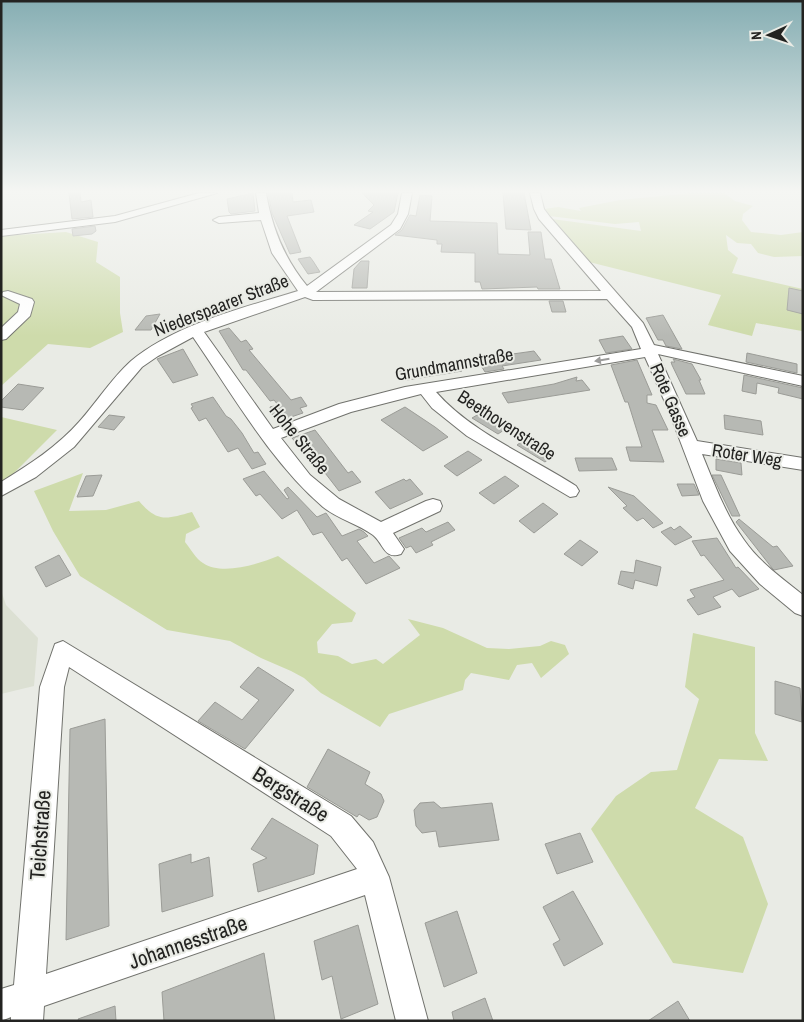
<svg xmlns="http://www.w3.org/2000/svg" width="804" height="1022" font-family="'Archivo Narrow',sans-serif">
<rect width="100%" height="100%" fill="#e9ebe5"/>
<path fill="#dce0d3" d="M1 590 6 605 38 638 34 686 1 694Z"/>
<g fill="#cedbab">
<path d="M692 193H724L735 201 753 206 743 214 742 220 751 232 781 235 803 232V256L774 257 758 253 751 244 737 243 726 235 728 250 738 258 732 273 803 289 802 331 756 323 752 336 708 325 721 295 585 261 552 219 641 231 639 222 615 224 549 216 544 209 558 207 581 211 579 208 620 200Z"/>
<path d="M66 232 98 242 96 262 120 277V313L123 332 90 348 48 344 1 386V236Z"/>
<path d="M1 417 57 430 1 486Z"/>
<path d="M83 473 69 511 106 510 139 501C158 523 166 519 192 512L200 527 186 534 185 542C190 548 196 559 203 563 222 576 259 564 278 556L356 613 352 622 332 624 317 642 318 653 338 656 352 664 376 659 383 664 420 635 408 619 443 628 487 648 509 649 540 646 551 641 565 645 569 654 541 678 532 663 517 665 509 680 471 673 465 680 463 690 389 714 380 727 321 693 304 678 291 671 261 658 230 641 167 630 80 576 53 531 34 491Z"/>
<path d="M693 633 755 647V733L768 761 719 759 695 808 743 837 768 904 743 973 673 963 591 829 616 796 651 772 677 770 699 699 685 687Z"/>
</g>
<g fill="#b7b9b4" stroke="#9b9c97">
<path d="M69 193H80L81 202 91 200 93 217 72 219Z"/>
<path d="M253 193 255 211 231 214 229 212 227 199Z"/>
<path d="M268 193H292L293 202 311 200 314 212 287 216 301 252 290 254 272 213Z"/>
<path d="M362 193H398L394 212 370 229 354 225 373 212 368 211 374 205Z"/>
<path d="M503 193H524L531 230 506 229Z"/>
<path d="M420 195 432 196 430 221 497 223 498 254 530 255 528 232H541L545 259H551L560 289H538L537 287 482 289 480 282H475V253L441 252 442 244H437V240L395 235 402 230 410 215 416 216Z"/>
<path d="M95 226 96 231 92 234 73 236 72 229Z"/>
<path d="M310 257 313 261 320 272 308 274 298 259Z"/>
<path d="M361 261H369L367 288H352L354 269Z"/>
<path d="M789 288 803 291V314L787 310Z"/>
<path d="M549 301H563L566 312H552Z"/>
<path d="M160 314 151 330H135L146 316Z"/>
<path d="M663 315 682 349 666 346 663 340H658L646 318Z"/>
<path d="M229 328 241 342 246 340 253 349 249 350 291 400 301 397 307 406 300 408 303 413 288 418 284 413 273 417 270 407 278 405 274 400 270 401 246 370H243L219 331Z"/>
<path d="M623 336 632 349 606 353 599 340Z"/>
<path d="M183 349 198 375 173 383 157 359Z"/>
<path d="M534 351 541 360 502 366 504 369 485 372 477 359Z"/>
<path d="M747 353 797 364V373L746 362Z"/>
<path d="M673 359 692 364 701 380H699L705 394H686L672 365 671 362H675Z"/>
<path d="M637 360 652 395H647V403L656 405 668 430H652L664 462 630 461 626 447H642L628 402H625L611 365Z"/>
<path d="M456 362 462 371 401 381 396 371Z"/>
<path d="M744 375 803 388V399L778 393 779 388 757 383 756 394 742 391Z"/>
<path d="M577 377 576 381 582 380 590 390 508 403 502 393 554 384Z"/>
<path d="M18 384 44 388 23 410 1 407V401Z"/>
<path d="M213 397 226 416 231 419 242 433 254 453 258 452 266 464 252 469 238 448 228 452 206 418 199 421 191 408 193 407 191 404Z"/>
<path d="M405 407 435 427 448 437 423 451 381 420Z"/>
<path d="M484 411 510 426 498 434 472 418Z"/>
<path d="M109 415 125 417 114 430 98 427Z"/>
<path d="M724 415 761 421 763 435 725 429Z"/>
<path d="M315 430 348 473 352 471 361 482 339 491 322 469 318 470 292 438Z"/>
<path d="M528 437 556 453 545 462 517 445Z"/>
<path d="M468 451 482 460 457 476 444 466Z"/>
<path d="M575 458H612L617 470 579 471Z"/>
<path d="M716 459 741 463 742 475 716 470Z"/>
<path d="M264 471 287 499 289 498 284 490 288 487 317 517 326 513 342 536 359 529 364 532 368 536 357 541 374 563 389 556 400 568 366 584 347 558 342 561 322 532 313 535 297 510 282 519 260 494 256 496 243 479Z"/>
<path d="M102 475 93 496 77 497 86 476Z"/>
<path d="M712 475H721L740 516H732Z"/>
<path d="M505 476 519 486 494 504 479 493Z"/>
<path d="M404 479 406 481 410 479 423 494 390 509 375 492Z"/>
<path d="M677 484H694L699 495 682 496Z"/>
<path d="M608 487 634 496 663 523 653 528 643 518 637 521 623 508 627 506Z"/>
<path d="M543 503 558 514 534 533 519 521Z"/>
<path d="M739 519 773 547 777 546 793 566 774 570 772 568 736 522Z"/>
<path d="M448 522 455 530 431 542 433 545 416 553 411 546 406 548 399 538 422 528 426 532Z"/>
<path d="M680 526 692 537 675 545 661 532 671 527 674 530Z"/>
<path d="M717 538 736 568 738 567 759 589 739 597 732 589 713 597 721 607 698 615 687 600 695 597 690 590 724 580 704 555 701 556 692 541Z"/>
<path d="M580 540 598 552 582 566 564 554Z"/>
<path d="M59 555 71 575 46 587 35 567Z"/>
<path d="M636 560 661 567 657 586 635 580 633 589 618 584 621 571 634 573Z"/>
<path d="M258 667 294 690 245 749 198 721 215 702 242 720 259 700 240 687Z"/>
<path d="M775 681 800 688 802 722 775 714Z"/>
<path d="M105 719 109 926 66 940 70 729Z"/>
<path d="M328 749 370 772 365 784 381 794 384 801 377 817 369 820 359 814 357 817 307 787Z"/>
<path d="M434 802 441 808 492 803 499 840 439 847 436 831 422 833 416 826 414 810 420 803Z"/>
<path d="M272 818 318 845 314 874 258 892 253 864 267 858 251 849Z"/>
<path d="M580 833 593 862 557 874 545 844Z"/>
<path d="M191 854V863L209 857 213 896 162 912 159 864Z"/>
<path d="M573 891 603 944 564 966 553 944 560 940 543 907Z"/>
<path d="M457 911 477 973 444 987 425 923Z"/>
<path d="M358 925 378 1004 341 1019 332 976 322 980 314 941Z"/>
<path d="M264 953 275 1021H164L162 992Z"/>
<path d="M485 998 493 1021H454L452 1012Z"/>
<path d="M678 1001 690 1021H648Z"/>
<path d="M115 1006 116 1021H79L78 1019Z"/>
</g>
<g fill="none" stroke-linecap="round" stroke-linejoin="round">
<g stroke="#71726d" stroke-width="2">
<g id="minor">
<path d="M199 193H217L115 222 1 236V230L115 216Z"/>
<path d="M256 193H266C272 228 284 258 307 286L391 225 398 214 402 193H412L408 214 400 229 316 292 601 291 539 219 534 209 530 193H540L544 209 550 217 643 323 654 345 803 376V386L658 354 697 441 803 458V470L702 454C714 483 725 514 744 540 759 562 782 578 803 595V616L795 613 760 584 730 551 703 501 668 409 645 357 436 392C473 434 530 456 576 486L579 491 576 496 570 497 467 436 432 408 421 394 351 412 281 438 310 475 339 499 381 522 426 501 433 499 440 501 442 506 440 511 393 533 404 549 401 554C384 560 384 544 373 535 358 524 338 519 323 507 270 461 233 395 193 337L158 356 142 367 74 447 36 477 1 496V482C29 465 58 446 79 422 97 402 111 379 131 361 176 324 243 308 298 291L272 253 261 220 219 223 213 220 219 217 259 213ZM305 297 313 300 607 299 632 327 641 349 405 387 339 404 273 429 204 332Z"/>
<path d="M8 291 32 299 34 302 30 316 6 339 1 340V328L18 312 20 304 1 295 3 292Z"/>
<path d="M63 641 351 816 373 842 389 877 428 1021H396L365 895 44 1006 43 1021H11V1017L1 1021V989L14 985 40 687 55 644ZM69 667 331 836 357 869 46 974 64 687Z"/>
</g>
</g>
<use href="#minor" fill="#fff" fill-rule="evenodd"/>
</g>
<defs><path id="oneway-solid" d="M-6-.8H1V-3.2L6.5 0L1 3.2V.8H-6Z" transform="scale(1.25)"/></defs>
<use fill="#9c9c9b" href="#oneway-solid" transform="translate(602 360) rotate(171)"/>
<linearGradient id="sky" x2="0" y2="1"><stop stop-color="#86aeb3"/><stop offset="0.57" stop-color="#f5f6f3"/><stop offset="1" stop-color="#f5f6f3" stop-opacity="0"/></linearGradient>
<rect width="804" height="336" fill="url(#sky)"/>
<g text-anchor="middle" dominant-baseline="central" stroke-width="4" stroke-linejoin="round" paint-order="stroke">
<g font-size="18" fill="#232321" stroke="#e9ebe5">
<text transform="translate(221 305) rotate(-21)">Niederspaarer Straße</text>
<text transform="translate(454 364) rotate(-10)">Grundmannstraße</text>
<text transform="translate(671 400) rotate(67)">Rote Gasse</text>
<text transform="translate(507 425) rotate(33)">Beethovenstraße</text>
<text transform="translate(300 439) rotate(51)">Hohe Straße</text>
<text transform="translate(747 455) rotate(9)">Roter Weg</text>
</g>
<g font-size="21" fill="#232321" stroke="#e9ebe5">
<text transform="translate(291 794) rotate(32)">Bergstraße</text>
<text transform="translate(40 835) rotate(-86)">Teichstraße</text>
<text transform="translate(188 942) rotate(-19)">Johannesstraße</text>
</g>
</g>
<rect width="804" height="1022" fill="none" stroke="#232321" stroke-width="5"/>
<g transform="translate(769 35) rotate(267)" stroke="#e9ebe5" stroke-width="4" paint-order="stroke">
<path d="M0-4L9 19L0 12L-9 19Z" fill="#232321"/>
<text y="-8" font-size="14" font-weight="bold" text-anchor="middle" fill="#232321">N</text>
</g>
</svg>
